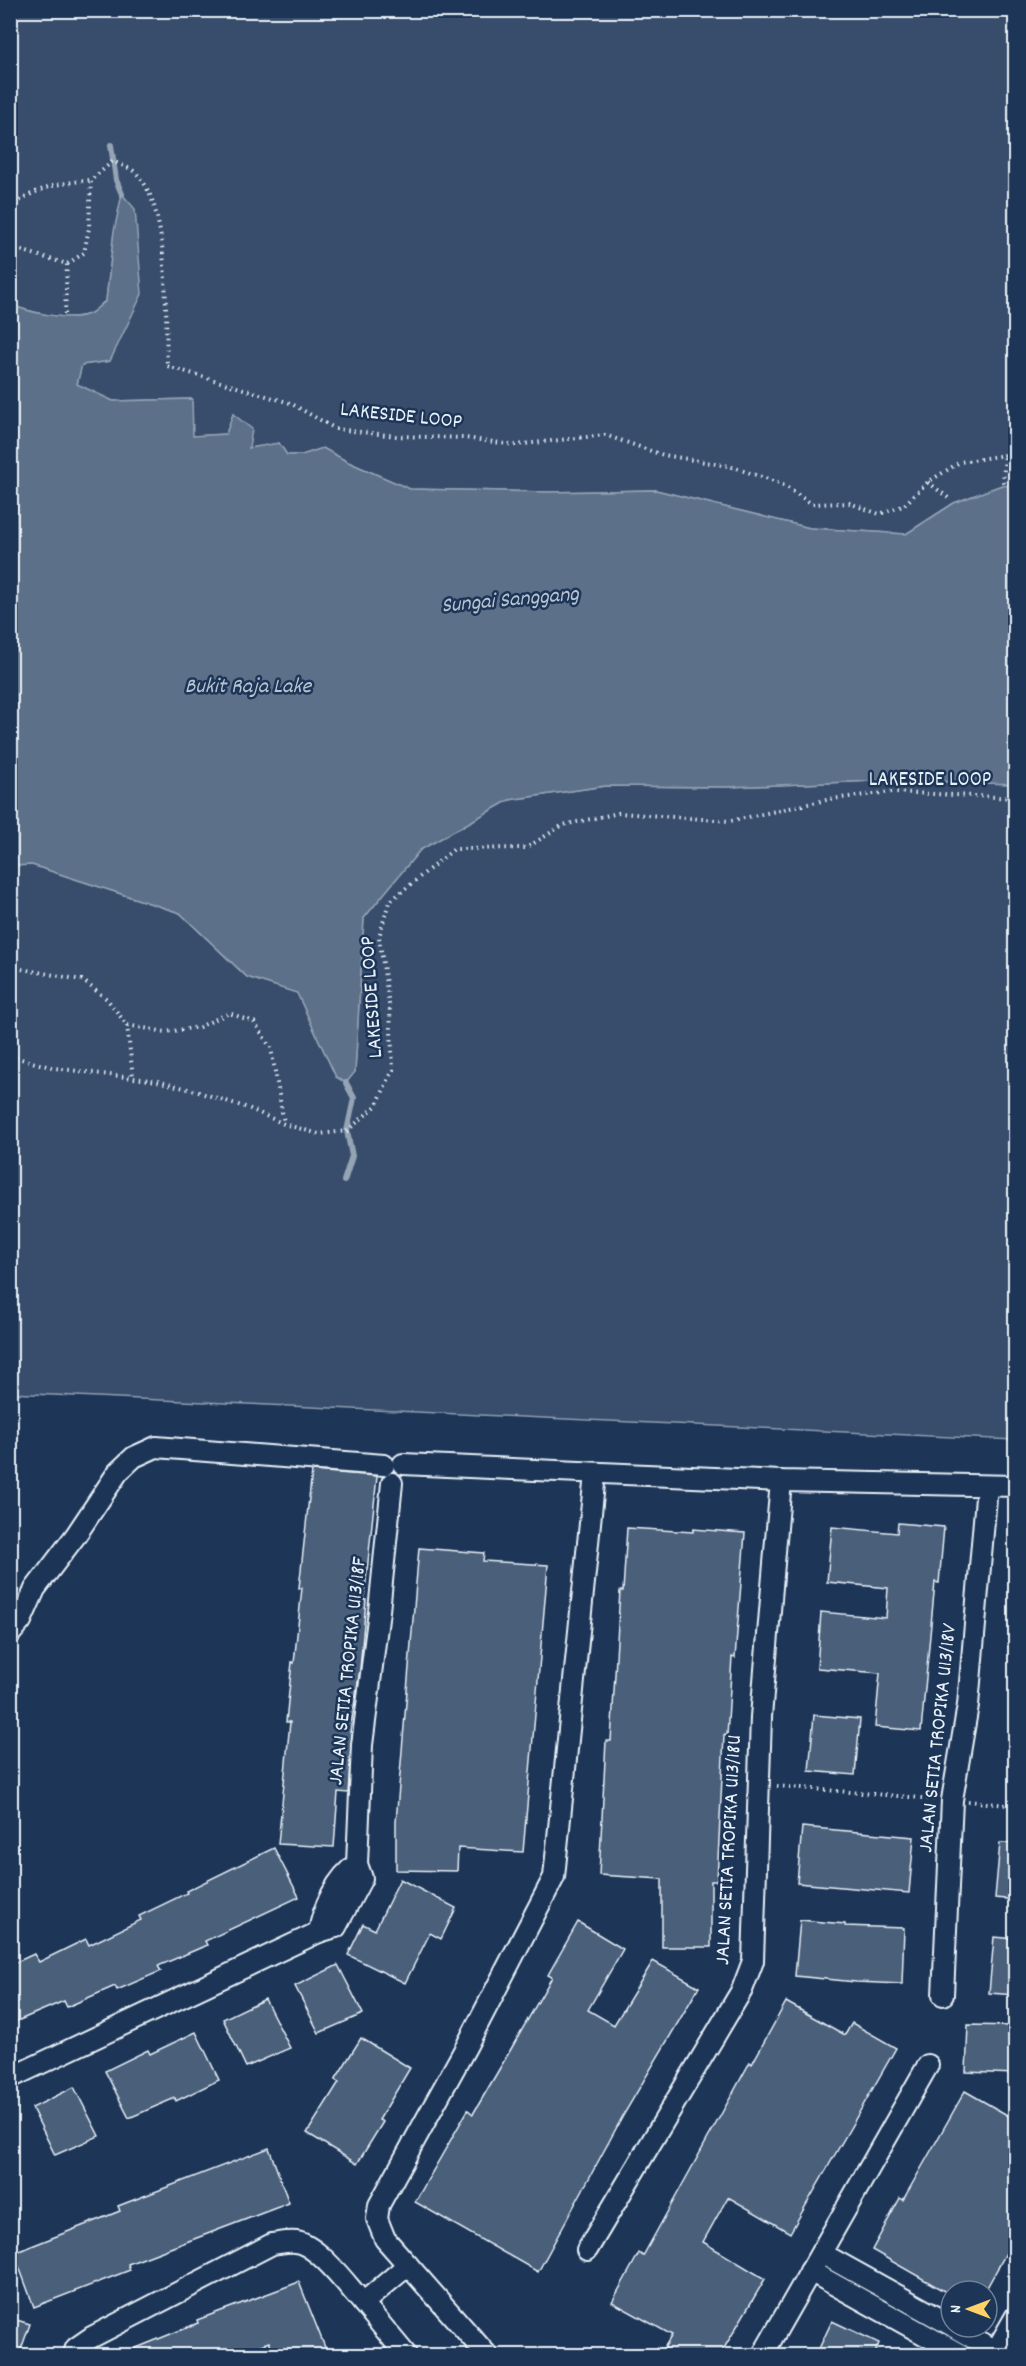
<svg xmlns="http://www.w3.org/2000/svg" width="1026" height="2366" font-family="Dekko,sans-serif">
<rect width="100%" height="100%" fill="#1d3557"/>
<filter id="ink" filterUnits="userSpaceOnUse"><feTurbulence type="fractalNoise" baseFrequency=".0167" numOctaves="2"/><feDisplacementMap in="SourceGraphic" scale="12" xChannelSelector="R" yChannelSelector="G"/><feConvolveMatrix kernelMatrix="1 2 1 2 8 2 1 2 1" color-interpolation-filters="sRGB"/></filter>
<g filter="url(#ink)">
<g fill="#374d6c" stroke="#909fb2" stroke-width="1.5">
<path d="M11 11H1015V487L1002 485 954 503 906 534 810 528 656 490 547 492 410 489 348 462 323 448 302 455H287L279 443 249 449 233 414 226 434 192 436V399L113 401 77 385 81 365 110 361 114 231 106 300C101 304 96 310 91 313 74 323 29 312 11 305Z"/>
<path d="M897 780 1015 784V1440L11 1393V866L32 865 180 913 247 977 297 993 336 1077 355 1072 364 918 420 850 509 800 605 786 728 787Z"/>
</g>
<path fill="#5d7089" stroke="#95a4b5" stroke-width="1.5" d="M122 194 135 209 142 294 110 361 82 365 77 384 113 401 192 399 193 436 226 434 233 414 252 429 249 448 279 443 287 455H302L323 448 348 462 410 489 547 492 656 490 810 528 906 534 954 503 1002 485 1015 487V784L897 780 728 787 605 786 509 800 420 850 364 918 355 1072 346 1083 336 1077 297 993 247 977 180 913 32 865 11 866V305C29 312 73 323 91 313 96 310 101 304 106 301L114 231Z"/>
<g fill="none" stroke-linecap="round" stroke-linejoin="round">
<g stroke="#95a4b5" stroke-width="6">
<path d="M111 145 116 180 122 194"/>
<path d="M344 1181 352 1156 347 1131 354 1098 346 1083"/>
</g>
</g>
<g fill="#495e7a" stroke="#e8f1f8" stroke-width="1.5">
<path d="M312 1471 377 1476 364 1600H366L360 1669 350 1732H352L348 1793 338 1792 334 1847 278 1844 290 1722H286L292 1662 294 1663 302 1588H299Z"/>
<path d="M898 1523 944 1527 939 1583 935 1582 921 1731 875 1727 880 1673 817 1668 821 1612 886 1618 888 1588 827 1582 832 1527 897 1533Z"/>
<path d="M627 1528 693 1532V1529L745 1533 735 1658 732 1657 727 1736 724 1735 717 1881H711V1947H662V1879L599 1875 606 1741H611L620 1591H623Z"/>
<path d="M419 1548 484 1553 483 1561 548 1565 523 1852 458 1848 457 1871 396 1870V1822Z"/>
<path d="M814 1715 860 1719 855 1775 809 1771Z"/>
<path d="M802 1827 914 1837 909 1893 797 1883Z"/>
<path d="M1000 1843 1016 1844V1900L995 1898Z"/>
<path d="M274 1848 299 1897 205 1941 207 1945 158 1966 161 1971 117 1990 115 1986 67 2007 64 2001 10 2024V1965L34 1954 39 1962 86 1939 89 1945 141 1920 139 1916 187 1893 186 1891Z"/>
<path d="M400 1879 456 1908 441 1939 430 1933 405 1983 348 1955 363 1924 375 1930Z"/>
<path d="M800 1920 845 1924V1926L904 1928 902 1984 856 1982 795 1976Z"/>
<path d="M578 1922 623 1949 588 2010 614 2025 653 1961 699 1987 624 2114 538 2272 415 2202 468 2110 473 2114 511 2049 552 1977 548 1975Z"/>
<path d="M994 1937 1016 1939V1995L989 1993Z"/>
<path d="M338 1965 363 2014 319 2033 295 1986Z"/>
<path d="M265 1999 290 2048 246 2067 223 2019Z"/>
<path d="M786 2002 845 2035 852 2023 896 2048 790 2233 728 2197 703 2242 765 2279 720 2355H676L664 2348 672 2335 612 2302 639 2253 643 2256 750 2062 752 2064Z"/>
<path d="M968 2025 1016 2026V2074L966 2072Z"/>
<path d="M196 2032 219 2080 176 2101 175 2098 129 2118 105 2071 148 2050 150 2054Z"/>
<path d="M361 2038 410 2068 379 2120 383 2122 357 2164 307 2133 339 2082 335 2080Z"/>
<path d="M74 2087 99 2136 55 2155 32 2108Z"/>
<path d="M965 2091 1016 2120V2235L985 2291H944L872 2250 900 2198 903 2200Z"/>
<path d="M269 2148 289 2203 128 2264 130 2270 34 2307 14 2253 120 2211 118 2206Z"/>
<path d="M299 2282 328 2355H275L269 2342 234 2355H119L198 2323 197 2320Z"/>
<path d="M10 2318 30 2324 19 2355H10Z"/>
<path d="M832 2321 879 2343 874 2355H816Z"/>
</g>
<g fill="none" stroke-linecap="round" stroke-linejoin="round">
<g stroke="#e8f1f8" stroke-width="24">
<g id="minor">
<path d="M403 1464 781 1481 1016 1486"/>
<path d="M10 1634 21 1621 35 1589 76 1535 118 1472 134 1457 156 1447 384 1465"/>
<path d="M357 1864 362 1745 379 1611 392 1483"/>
<path d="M357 1864 362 1878 336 1927 319 1932C323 1908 336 1878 357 1864Z"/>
<path d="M943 1995 952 1800 968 1705 987 1486"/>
<path d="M10 2078 319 1932"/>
<path d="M587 2250 742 1990 753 1961 761 1717 781 1481"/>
<path d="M821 2253 951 2325"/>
<path d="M810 2271 963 2356"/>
<path d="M954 2327 1005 2356"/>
<path d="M73 2356 76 2348 92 2337 272 2244C280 2243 289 2241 296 2242 318 2245 348 2286 363 2303"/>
<path d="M407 2356 363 2303 408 2265"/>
<path d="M488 2356 385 2239 377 2219 379 2205 466 2047 554 1877 595 1474"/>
<path d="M762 2356 928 2065"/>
<path d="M993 2356 1016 2316"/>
</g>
</g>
<g stroke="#e8f1f8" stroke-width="4" stroke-dasharray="1.5 4.5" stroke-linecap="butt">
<path d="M10 208C36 187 59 183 91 180"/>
<path d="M10 247 67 264 84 253 89 228 91 180 113 161C120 165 132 168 137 174 171 209 165 318 167 366L290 403 336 429 396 436 465 438 515 445 605 435 663 455 729 466 780 483 812 504 849 503 879 514 903 506 928 482 960 462 1005 455 1016 457"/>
<path d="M65 314 67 264"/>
<path d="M928 482 951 500"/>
<path d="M1003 483 1005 455"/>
<path d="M10 967 82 980 107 999 127 1025 166 1032 199 1027 229 1013 254 1022 271 1048 284 1123"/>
<path d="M127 1025 133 1077"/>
<path d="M10 1056 54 1068 157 1081 192 1090 248 1108 284 1124 319 1134 347 1131 376 1106 393 1070 390 1011 379 937 389 902 454 849 526 848 563 825 619 813 730 821 831 799 892 792 1016 798"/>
<path d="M777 1786 934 1799"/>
<path d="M968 1801 1016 1806"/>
</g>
<use href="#minor" stroke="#1d3557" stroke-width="20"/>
</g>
</g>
<g text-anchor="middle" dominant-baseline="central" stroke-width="5" stroke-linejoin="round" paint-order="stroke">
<g font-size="21" fill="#e8f1f8" stroke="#1d3557">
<text transform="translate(401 417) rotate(6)">LAKESIDE LOOP</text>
<text x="930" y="781">LAKESIDE LOOP</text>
<text transform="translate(373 997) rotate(-94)">LAKESIDE LOOP</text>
<text transform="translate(349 1671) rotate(-84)">JALAN SETIA TROPIKA U13/18F</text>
<text transform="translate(939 1738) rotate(-84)">JALAN SETIA TROPIKA U13/18V</text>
<text transform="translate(730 1850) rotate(-87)">JALAN SETIA TROPIKA U13/18U</text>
</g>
<g font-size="22" font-style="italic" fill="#b7c4d1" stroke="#1d3557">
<text transform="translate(510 601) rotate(-5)">Sungai Sanggang</text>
<text x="248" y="687">Bukit Raja Lake</text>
</g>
</g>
<rect width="1026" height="2366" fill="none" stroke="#1d3557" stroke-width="36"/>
<rect x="18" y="18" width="990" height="2330" fill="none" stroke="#e8f1f8" stroke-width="2" filter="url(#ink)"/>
<g transform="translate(969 2309) rotate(270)"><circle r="28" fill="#1d3557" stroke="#6e8097" stroke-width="1.5"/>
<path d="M0-4.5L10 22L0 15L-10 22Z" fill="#ffd166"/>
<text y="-9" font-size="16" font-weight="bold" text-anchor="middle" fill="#e8f1f8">N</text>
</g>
</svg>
